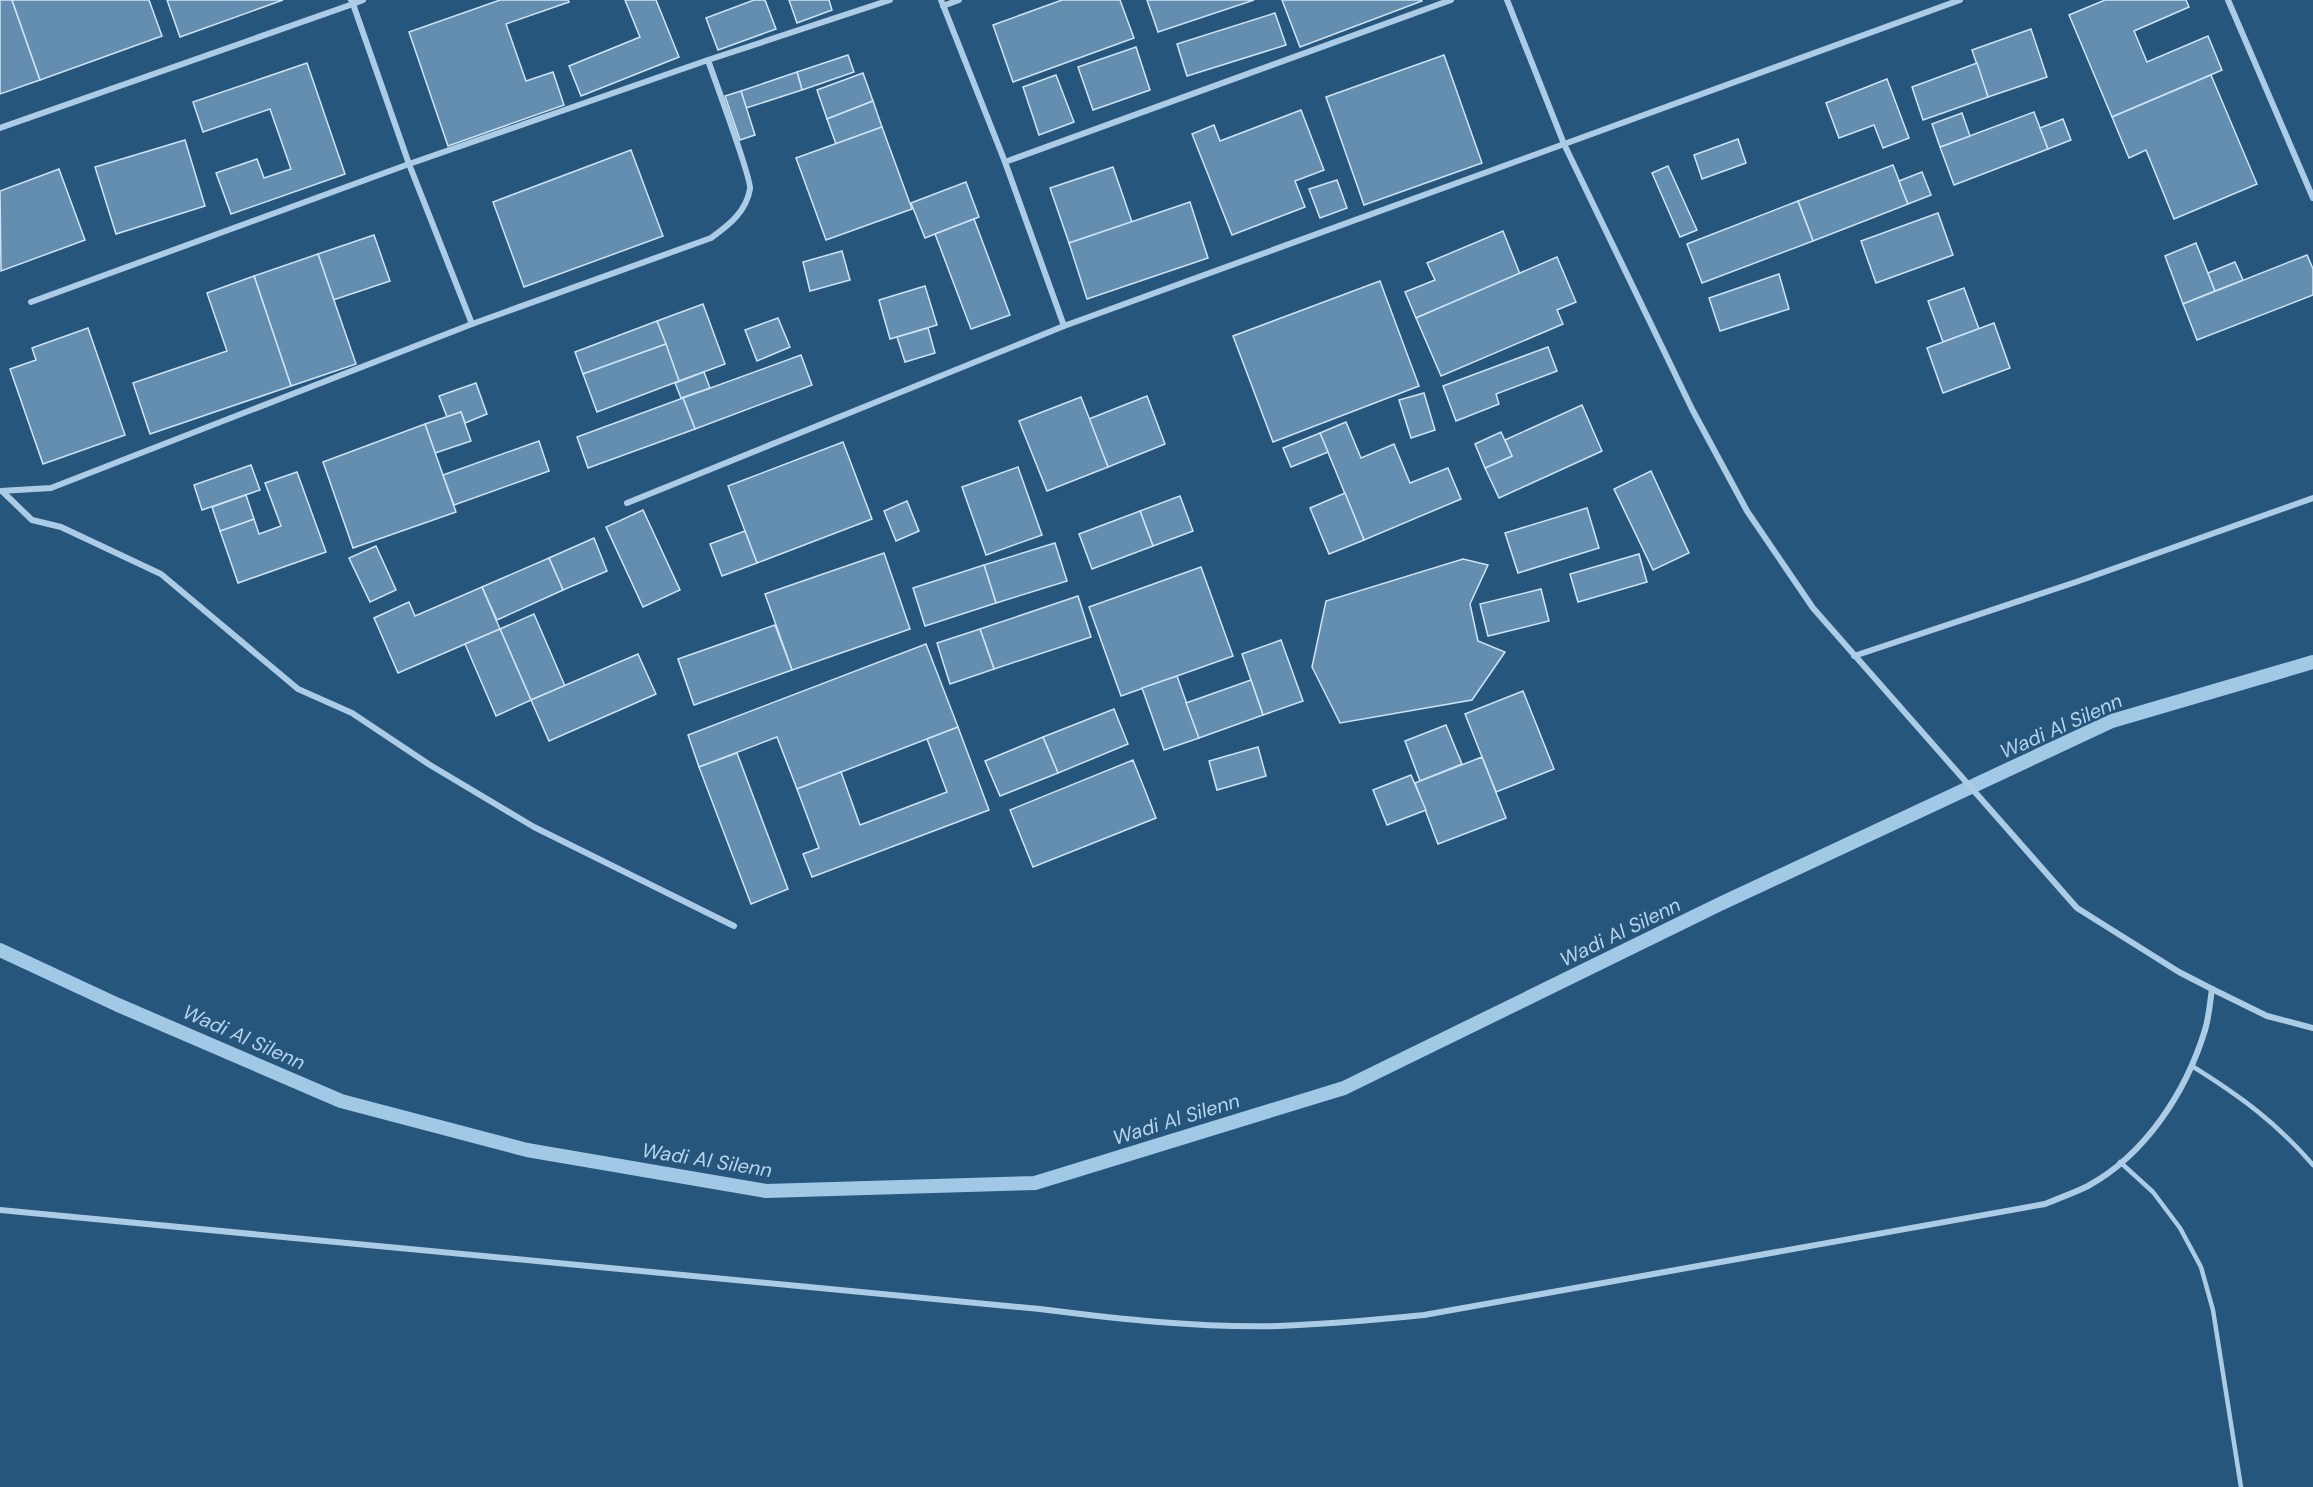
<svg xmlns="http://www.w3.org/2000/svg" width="2313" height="1487" font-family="'DM Sans',sans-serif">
<rect width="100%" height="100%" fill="#27567d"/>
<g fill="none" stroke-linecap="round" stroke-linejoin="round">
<path stroke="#a1c8e5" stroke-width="14" d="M0 950 118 1005 341 1101 527 1150 766 1191 1035 1183 1344 1088 1720 904 2112 721 2313 662"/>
</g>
<g fill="#638eaf" stroke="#cfe4f4" stroke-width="1.5">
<path d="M0 0H12L40 80 0 94Z"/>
<path d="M12 0H149L162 36 40 80Z"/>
<path d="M167 0H283L180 37Z"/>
<path d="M500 0H568L569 2 506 24 526 81 553 72 564 105 448 146 409 32Z"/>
<path d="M625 0H656L679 57 581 96 569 66 640 37Z"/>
<path d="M754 0H765L776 29 718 50 706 18Z"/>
<path d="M789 0H829L832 10 797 23Z"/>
<path d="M1062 0H1120L1134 38 1013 82 993 25Z"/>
<path d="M1147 0H1254L1158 32Z"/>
<path d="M1282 0H1421L1422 1 1300 47Z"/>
<path d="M2105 0H2186L2189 7 2134 31 2147 62 2208 36 2222 70 2112 117 2069 15Z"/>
<path d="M1275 13 1286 45 1187 76 1177 44Z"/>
<path d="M2031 29 2047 77 1988 97 1972 50Z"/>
<path d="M1136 47 1150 90 1093 110 1078 67Z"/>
<path d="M848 55 854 72 802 90 797 72Z"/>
<path d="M1444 55 1482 163 1364 205 1326 97Z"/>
<path d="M307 63 345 174 231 214 216 173 257 159 264 178 291 169 270 109 203 132 193 102Z"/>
<path d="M1977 63 1988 97 1923 120 1912 87Z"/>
<path d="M797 72 802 90 746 108 741 91Z"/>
<path d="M863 73 873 101 827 119 817 90Z"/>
<path d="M1056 75 1074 122 1039 135 1023 87Z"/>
<path d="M2211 75 2257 184 2174 219 2146 150 2129 158 2112 117Z"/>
<path d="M1887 79 1909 138 1883 148 1874 125 1839 138 1826 103Z"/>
<path d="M741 91 755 135 740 140 725 96Z"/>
<path d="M873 101 882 127 836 144 827 119Z"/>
<path d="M1301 110 1324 170 1295 181 1305 207 1232 235 1192 134 1214 125 1220 141Z"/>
<path d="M2034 112 2048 149 1954 185 1940 147Z"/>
<path d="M1962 113 1970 136 1940 147 1932 124Z"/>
<path d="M2063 119 2071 140 2048 149 2040 128Z"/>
<path d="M882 127 912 209 826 240 796 158Z"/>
<path d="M1738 139 1746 163 1702 179 1694 155Z"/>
<path d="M185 140 205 206 116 234 95 167Z"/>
<path d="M631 150 663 236 524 287 493 202Z"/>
<path d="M1893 165 1908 204 1813 241 1798 201Z"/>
<path d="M1668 166 1697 230 1680 237 1652 173Z"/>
<path d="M1113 167 1132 222 1069 243 1050 188Z"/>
<path d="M59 169 85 240 1 271 0 191Z"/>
<path d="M1922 172 1931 195 1908 204 1899 181Z"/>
<path d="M1337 180 1347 208 1320 218 1309 189Z"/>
<path d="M966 182 979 217 925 238 911 203Z"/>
<path d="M1798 201 1813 241 1702 283 1687 244Z"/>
<path d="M1190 202 1208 258 1087 299 1069 243Z"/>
<path d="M1938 213 1953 255 1876 283 1861 241Z"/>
<path d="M974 219 1010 315 971 329 935 234Z"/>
<path d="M1503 231 1520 274 1416 318 1405 292 1435 280 1427 263Z"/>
<path d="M374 235 390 281 333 300 318 254Z"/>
<path d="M2196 243 2215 291 2183 304 2165 256Z"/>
<path d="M842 251 850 280 810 291 803 262Z"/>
<path d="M318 254 356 364 291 386 254 276Z"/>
<path d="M2307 255 2313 269V295L2197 340 2183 304Z"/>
<path d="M1557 257 1576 302 1557 310 1563 324 1441 376 1416 318Z"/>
<path d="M2235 262 2243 280 2215 291 2208 273Z"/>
<path d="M1779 274 1789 309 1720 331 1709 298Z"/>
<path d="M254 276 291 386 150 434 133 383 227 351 207 293Z"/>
<path d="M1380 281 1419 386 1273 442 1233 336Z"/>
<path d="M925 286 937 325 890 339 879 300Z"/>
<path d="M1964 288 1979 329 1943 342 1928 301Z"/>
<path d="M703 304 725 364 679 381 657 321Z"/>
<path d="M778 318 790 347 757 361 745 330Z"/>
<path d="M657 321 666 344 583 374 575 352Z"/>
<path d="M1994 323 2010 368 1943 393 1927 348Z"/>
<path d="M88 328 125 435 43 464 10 369 36 360 32 348Z"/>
<path d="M928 328 935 353 905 362 897 337Z"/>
<path d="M666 344 679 381 597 412 583 374Z"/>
<path d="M1548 347 1557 371 1496 394 1499 404 1456 421 1443 386Z"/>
<path d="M801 355 812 385 695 429 683 398Z"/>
<path d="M704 372 710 388 681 398 675 383Z"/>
<path d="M476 383 487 414 465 423 461 412 447 417 439 396Z"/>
<path d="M1424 393 1435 430 1411 438 1399 400Z"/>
<path d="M1147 396 1165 444 1108 467 1089 419Z"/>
<path d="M1081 397 1108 467 1047 491 1019 421Z"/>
<path d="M683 398 695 429 588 468 577 437Z"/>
<path d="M1582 405 1602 451 1499 498 1485 468 1512 456 1505 440Z"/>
<path d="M461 412 471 441 435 453 425 424Z"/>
<path d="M1346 422 1361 458 1394 444 1410 483 1448 468 1461 499 1364 540 1320 433Z"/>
<path d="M425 424 456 512 353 548 323 462Z"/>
<path d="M1501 432 1512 456 1485 468 1475 444Z"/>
<path d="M1320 433 1328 452 1291 467 1283 448Z"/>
<path d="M539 441 549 471 454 505 443 475Z"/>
<path d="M843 442 872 519 757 563 728 486Z"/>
<path d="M251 465 260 490 202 510 194 485Z"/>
<path d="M1018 467 1042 535 986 555 962 487Z"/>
<path d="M1651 471 1689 553 1653 570 1614 489Z"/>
<path d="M297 472 326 552 238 583 220 531 254 519 259 534 281 526 265 483Z"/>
<path d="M1345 493 1364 540 1329 554 1310 508Z"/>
<path d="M246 495 254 519 220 531 212 507Z"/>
<path d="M1180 496 1193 531 1153 546 1140 511Z"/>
<path d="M907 501 919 531 896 541 884 511Z"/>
<path d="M1587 508 1599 548 1518 573 1505 533Z"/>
<path d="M643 510 680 590 643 607 606 527Z"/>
<path d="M1140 511 1153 546 1092 569 1079 534Z"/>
<path d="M745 531 757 563 722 576 710 544Z"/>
<path d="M594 538 607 571 563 590 549 558Z"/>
<path d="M1055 543 1067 581 996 603 984 565Z"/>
<path d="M376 546 396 590 370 602 349 558Z"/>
<path d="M884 553 910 629 792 670 765 594Z"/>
<path d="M1639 554 1647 582 1578 602 1570 574Z"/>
<path d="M549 558 563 590 497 620 482 587Z"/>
<path d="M1463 559 1488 565 1470 604 1478 641 1505 652 1472 700 1340 723 1312 667 1326 601Z"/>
<path d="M984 565 996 603 925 626 913 588Z"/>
<path d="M1201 567 1233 656 1121 696 1089 607Z"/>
<path d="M482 587 500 629 398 673 374 618 409 602 415 616Z"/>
<path d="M1541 589 1549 621 1488 636 1480 604Z"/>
<path d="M1078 596 1091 637 994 669 980 629Z"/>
<path d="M534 614 565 686 531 700 500 629Z"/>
<path d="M775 625 792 670 694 705 678 659Z"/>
<path d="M500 629 531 700 496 716 465 644Z"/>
<path d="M980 629 994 669 950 684 937 643Z"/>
<path d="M1281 640 1303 701 1263 715 1242 654Z"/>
<path d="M926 644 958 727 797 789 777 737 699 767 688 735Z"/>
<path d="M638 654 656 694 549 741 531 700Z"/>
<path d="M1177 676 1199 738 1164 750 1142 688Z"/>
<path d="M1251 680 1263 715 1199 738 1186 703Z"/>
<path d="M1523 691 1554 769 1496 792 1465 714Z"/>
<path d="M1114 709 1128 744 1058 773 1043 737Z"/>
<path d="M1446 725 1462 764 1420 781 1405 741Z"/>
<path d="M958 727 989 810 812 877 803 854 819 848 797 789 841 772 860 825 947 792 927 739Z"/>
<path d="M1043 737 1058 773 1000 796 985 761Z"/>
<path d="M1258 747 1266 776 1217 790 1209 761Z"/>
<path d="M737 753 788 889 751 904 699 767Z"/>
<path d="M1482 757 1506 818 1438 844 1415 783Z"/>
<path d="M1133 760 1156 818 1033 867 1010 810Z"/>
<path d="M1411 775 1426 810 1387 825 1373 790Z"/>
</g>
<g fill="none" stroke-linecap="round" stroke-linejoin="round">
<g stroke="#accce5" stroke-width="4.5">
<path d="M2192 1066C2240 1096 2276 1122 2313 1165"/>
<path d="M2120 1162 2153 1192 2180 1228 2201 1267 2213 1310 2241 1487"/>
</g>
<g stroke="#accce5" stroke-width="6">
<path d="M363 0 353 4 409 164 472 324"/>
<path d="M941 0 1005 162"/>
<path d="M1507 0 1564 144 1692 409 1747 511 1813 608 2077 908 2179 972 2212 989 2267 1016 2313 1028"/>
<path d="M2228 0 2313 198"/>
<path d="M943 6 959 0"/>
<path d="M708 60 890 0"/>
<path d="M0 128 353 4 351 0"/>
<path d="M1064 326 1005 162 1451 0"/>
<path d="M0 491 51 488 472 324 711 238C729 225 746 212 750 189 752 179 714 78 708 60L409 164 31 302"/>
<path d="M3 492 32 520 61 527 161 574 298 689 352 713 430 765 534 827 734 926"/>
<path d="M627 503 1064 326 1960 0"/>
<path d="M1854 656 2076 582 2313 498"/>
<path d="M0 1210 1040 1309C1119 1319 1198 1328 1278 1326 1327 1324 1375 1320 1424 1315L2045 1204C2059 1198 2074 1193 2088 1186 2146 1154 2186 1092 2205 1030 2209 1017 2210 1002 2212 989"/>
</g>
</g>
<g text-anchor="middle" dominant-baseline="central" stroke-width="4.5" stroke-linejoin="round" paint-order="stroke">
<g font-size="20" font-style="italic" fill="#b7d5ec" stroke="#27567d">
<text transform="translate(2061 726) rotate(-24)">Wadi Al Silenn</text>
<text transform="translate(1620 932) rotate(-26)">Wadi Al Silenn</text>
<text transform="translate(244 1037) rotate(24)">Wadi Al Silenn</text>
<text transform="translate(1176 1119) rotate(-17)">Wadi Al Silenn</text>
<text transform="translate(707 1160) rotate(9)">Wadi Al Silenn</text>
</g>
</g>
</svg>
